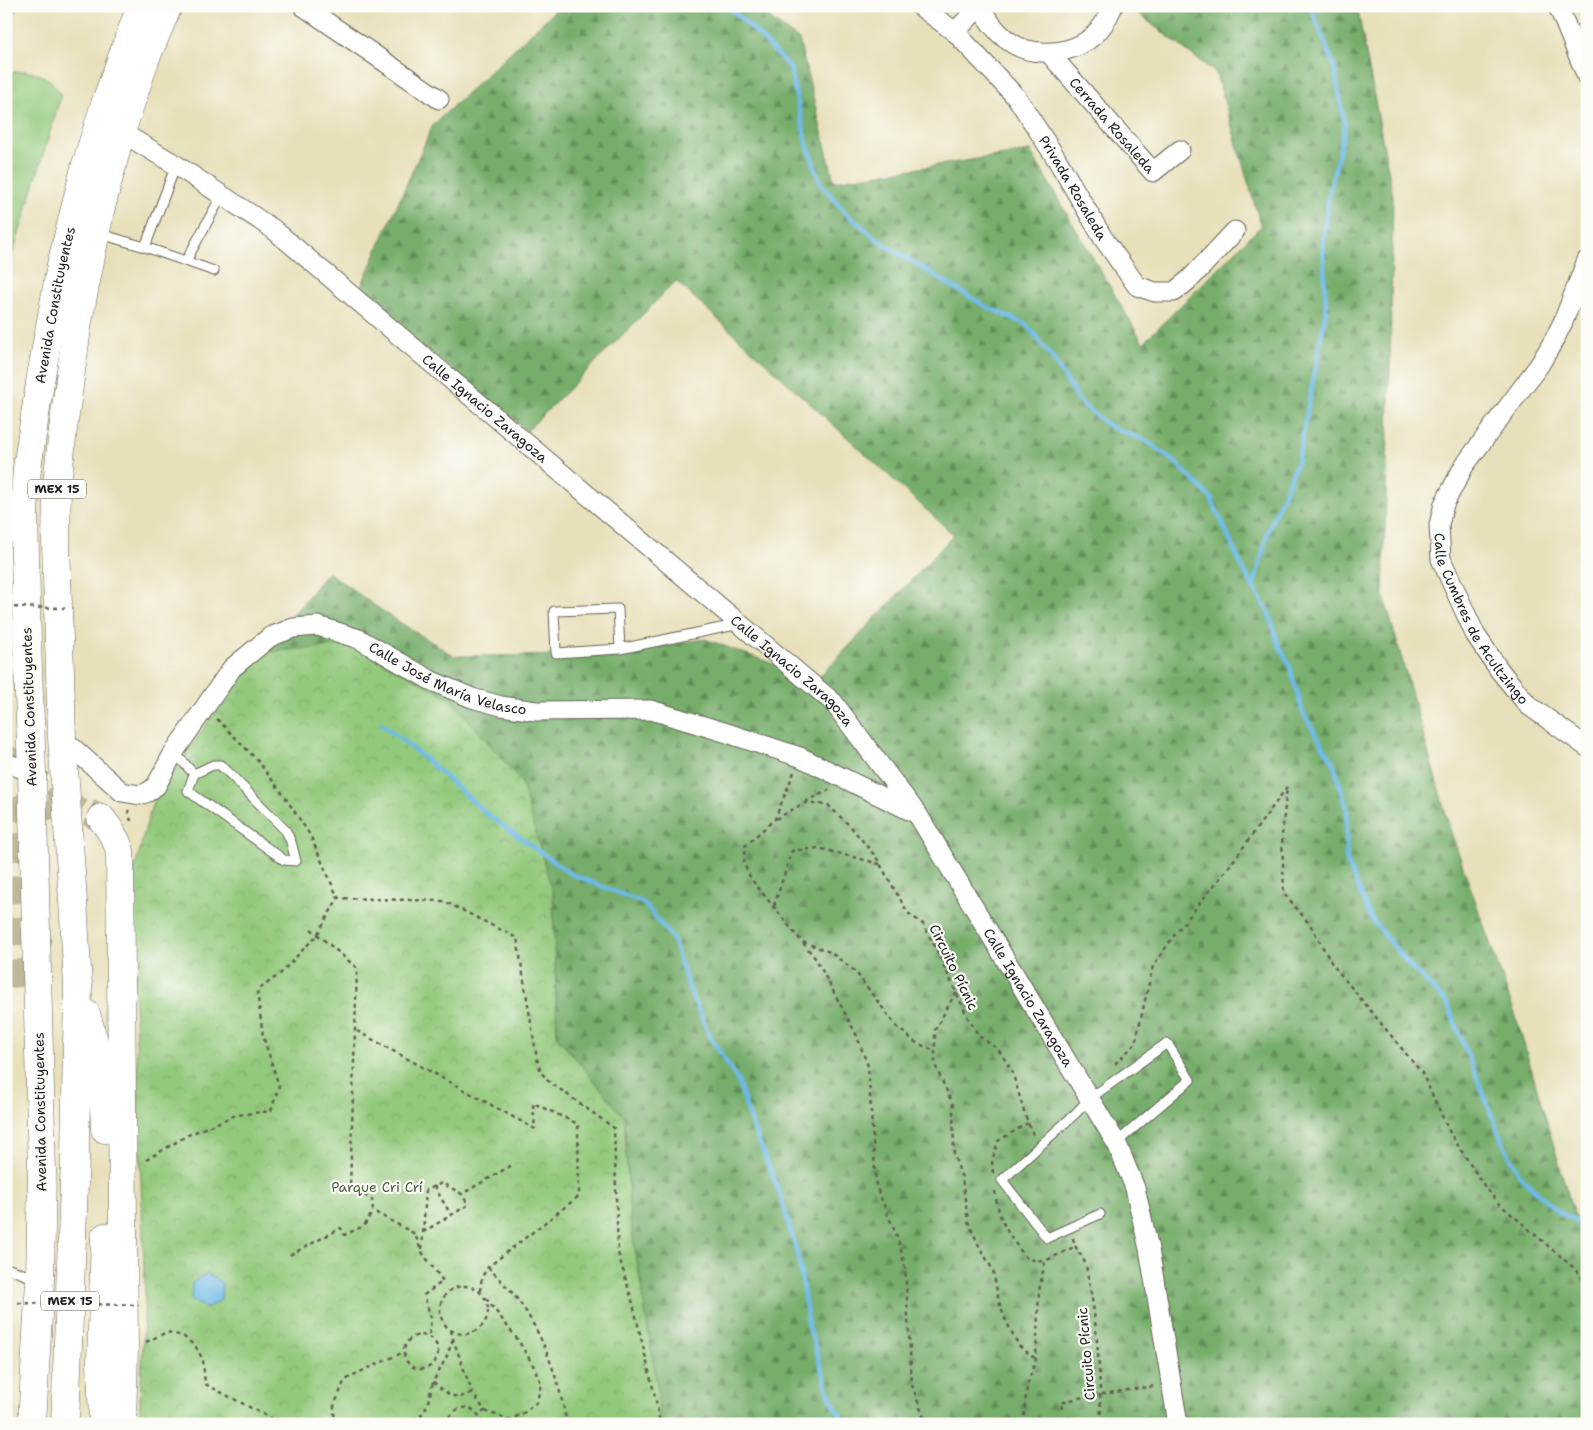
<svg xmlns="http://www.w3.org/2000/svg" width="1593" height="1430" font-family="'Shantell Sans',sans-serif">
<defs>
<pattern id="forest-firs" width="22" height="20" patternUnits="userSpaceOnUse" patternTransform="scale(1.25)"><rect width="22" height="20" fill="#76ad6b"/><path d="M5 1l3.5 6h-7zM16 11l3.5 6h-7z" fill="#608c57"/></pattern>
<pattern id="park-crowns" width="20" height="18" patternUnits="userSpaceOnUse" patternTransform="scale(1.25)"><rect width="20" height="18" fill="#93c97b"/><path d="M2 6a3 3 0 1 1 6 0M12 15a3 3 0 1 1 6 0" fill="none" stroke="#7eac6a"/></pattern>
</defs>
<rect width="100%" height="100%" fill="#fdfcf7"/>
<filter id="ink" filterUnits="userSpaceOnUse"><feTurbulence type="fractalNoise" baseFrequency=".02" numOctaves="2"/><feDisplacementMap in="SourceGraphic" scale="10" xChannelSelector="R" yChannelSelector="G"/><feConvolveMatrix kernelMatrix="1 2 1 2 8 2 1 2 1" color-interpolation-filters="sRGB"/></filter>
<filter id="wash" filterUnits="userSpaceOnUse"><feTurbulence type="fractalNoise" baseFrequency=".0096" numOctaves="4" result="noise"/><feDisplacementMap in="SourceGraphic" scale="20" xChannelSelector="R" yChannelSelector="G"/><feGaussianBlur stdDeviation="1.12" result="paint"/><feColorMatrix in="noise" values="0 0 0 0 0 0 0 0 0 0 0 0 0 0 0 0 0 1.4 0 .05"/><feComposite in="paint" operator="in"/></filter>
<g filter="url(#wash)">
<rect width="100%" height="100%" fill="#e7e0ba"/>
<path fill="url(#forest-firs)" stroke="#496444" d="M560 6H753L799 40 834 181 1030 151 1143 343 1261 226 1216 73 1128 6H1357L1393 196 1390 366 1383 593 1451 832 1516 1017 1577 1225 1587 1237V1424H659L658 1391 630 1219 624 1117 557 1036 553 894 263 652 328 572 388 615 454 656 613 655 705 639 817 680 954 535 676 281 527 431 358 293 433 125Z"/>
<path fill="url(#park-crowns)" stroke="#58724c" d="M351 645 450 698 521 781 553 894 557 1036 624 1117 630 1219 658 1391 659 1424H139L145 1297 132 923 135 869 143 837 154 798 215 712 263 652Z"/>
<g fill="#93c97b" stroke="#58724c">
<path d="M6 6 18 7 6 27Z"/>
<path d="M25 71C45 75 51 78 61 96L6 276V79L13 72Z"/>
</g>
<path fill="#6ebae7" stroke="#456b82" d="M207 1273 222 1283 221 1300 206 1308 191 1300 192 1283Z"/>
<g fill="none" stroke-linecap="round" stroke-linejoin="round">
<g stroke="#6ebae7" stroke-width="4.5">
<path d="M727 6 754 30 790 68 806 141 821 184 849 216 885 245 935 276 987 307 1027 325 1054 360 1079 401 1110 427 1145 440 1175 462 1211 498 1242 567 1269 614 1279 646 1289 664 1303 713 1333 762 1347 809 1346 859 1371 918 1409 965 1447 1003 1503 1143 1521 1177 1556 1210 1587 1228"/>
<path d="M1253 588 1268 531 1298 460 1326 311 1323 246 1328 199 1345 126 1334 65 1310 6"/>
<path d="M381 723 429 762 487 814 571 874 644 903 673 939 689 989 710 1036 738 1081 752 1125 779 1191 799 1260 808 1323 830 1397 845 1424"/>
</g>
</g>
</g>
<g filter="url(#ink)">
<g fill="none" stroke-linecap="round" stroke-linejoin="round">
<path stroke="#beb99a" stroke-width="19" stroke-dasharray="19 9" stroke-linecap="butt" d="M6 753 82 809"/>
<path stroke="#beb99a" stroke-width="28" stroke-dasharray="28 14" stroke-linecap="butt" d="M22 987 11 824 17 811 29 804 82 809 101 818"/>
<g stroke="#636153" stroke-width="11">
<g id="service">
<path d="M176 165 145 247 214 271"/>
<path d="M100 234 145 247"/>
<path d="M186 261 222 195"/>
<path d="M620 649 618 609 554 611 556 653 620 649 740 624"/>
<path d="M174 752 194 774"/>
<path d="M213 765H220L228 772 286 831 291 842 296 861 284 860 188 791 194 774Z"/>
<path d="M1100 1214 1047 1238 1002 1180 1075 1114 1089 1099 1167 1043 1190 1080 1123 1137 1117 1144"/>
<path d="M6 1268 37 1279"/>
</g>
</g>
<g stroke="#636153" stroke-width="21">
<g id="minor">
<path d="M303 6 439 99"/>
<path id="s1" d="M920 6 955 32 1017 98 1056 158 1103 238 1137 286 1155 292H1174L1190 279 1235 231"/>
<path d="M980 6C987 19 994 30 1006 39 1029 58 1069 56 1092 37 1102 29 1108 18 1113 6"/>
<path d="M1558 6 1587 77"/>
<path d="M955 32 980 6"/>
<path id="s2" d="M1049 53 1153 172 1180 150"/>
<path id="s3" d="M121 132 176 165 273 229 740 624 833 702 918 815 1117 1144 1135 1188 1149 1249 1178 1424"/>
<path id="s4" d="M1587 260 1563 322 1554 340 1540 364 1464 466 1444 504 1439 525 1441 559 1475 634 1500 671 1528 705 1587 747"/>
<path id="s5" d="M62 738 122 792 140 795 148 792 156 786 174 752 232 668 270 637 293 628 318 626 359 639 432 681 472 698 501 706 536 711 651 710 724 732 800 757 915 813"/>
<path d="M6 763 32 772"/>
</g>
</g>
<g stroke="#636153" stroke-width="29">
<g id="trunk">
<path d="M101 818C110 829 116 838 120 851L124 1348 122 1424"/>
<path d="M86 1014 97 1052 104 1108 105 1129"/>
<path id="s6" d="M32 1424 40 1280 42 1171 32 772 27 642 24 510 27 468 41 376 61 265 85 168 106 101 141 6"/>
<path d="M65 1424 75 1157 78 986 74 917 62 738 56 542 57 485 63 429 78 321 100 211 121 132 145 60 168 6"/>
<path d="M103 1424 101 1361 105 1237"/>
</g>
</g>
<g stroke="#636153" stroke-width="2.5" stroke-dasharray="4 4" stroke-linecap="butt">
<path d="M217 719 257 760 285 797 310 835 338 898 444 901 517 938 537 1059 541 1072 547 1080 614 1128 618 1253 633 1304 656 1401 660 1424"/>
<path d="M794 772 775 819 745 846 744 864 751 879 816 959 856 1034 868 1066 876 1186 898 1239 905 1267 912 1385 926 1424"/>
<path d="M805 802 829 790"/>
<path d="M128 810 131 821"/>
<path d="M776 819 804 803 828 805 852 828 876 857 908 913 923 924 938 953 968 1018 979 1036 998 1049 1012 1071 1025 1115 1034 1137"/>
<path d="M774 906 792 851 818 848 880 864"/>
<path d="M311 929 357 968 350 1188 372 1199 373 1211 415 1234 421 1251 443 1281 424 1295 431 1318 429 1337"/>
<path d="M803 942 830 952 855 971 896 1026 915 1042 935 1051"/>
<path d="M956 992 935 1030V1065L953 1105 954 1155 962 1178 968 1221 979 1246 993 1270 999 1302 1005 1319 1019 1346 1036 1359"/>
<path d="M357 1031 535 1129"/>
<path d="M1115 1064 1135 1044 1153 966 1176 933 1231 864 1287 787 1282 835 1284 893 1311 926 1332 964 1422 1073 1450 1133 1483 1184 1497 1202 1574 1268 1587 1284"/>
<path d="M146 1160 188 1135 236 1115 271 1111 279 1086 263 1036 257 991 281 973 317 935 338 898"/>
<path d="M993 1173 992 1161 998 1141 1028 1123"/>
<path d="M434 1186 451 1215"/>
<path d="M995 1191C999 1223 1008 1234 1027 1259L1044 1261"/>
<path d="M423 1232 468 1205 462 1194"/>
<path d="M1073 1238C1075 1251 1083 1255 1086 1266 1097 1317 1100 1371 1101 1424"/>
<path d="M422 1249 426 1190 442 1183 462 1194 512 1165"/>
<path d="M290 1255 341 1228 344 1235 364 1226 373 1211"/>
<path d="M488 1267C502 1282 518 1297 528 1315 548 1348 560 1386 567 1424"/>
<circle cx="464" cy="1310" r="24"/>
<path d="M480 1291 482 1277 488 1267 579 1196 578 1124 533 1103 535 1129"/>
<path d="M451 1330 453 1339 472 1392 485 1411 478 1414"/>
<circle cx="421" cy="1352" r="17"/>
<path d="M146 1342 167 1332 183 1336 196 1347 203 1360 205 1384 282 1424"/>
<path d="M433 1382C447 1393 455 1403 472 1392"/>
<path d="M1062 1409 1061 1403 1078 1398 1154 1386"/>
<path d="M485 1411 510 1420 525 1412 537 1402 541 1383 533 1365 518 1340 485 1297"/>
<path d="M421 1415 425 1424"/>
<path d="M337 1424 334 1414V1406L344 1382 351 1376 404 1352"/>
<path d="M406 1424 421 1415 427 1406 433 1382 447 1356 453 1339"/>
<path d="M446 1424C452 1403 478 1402 482 1424"/>
<path d="M504 1424 510 1420"/>
<path d="M1023 1424 1027 1386 1036 1359 1039 1291 1045 1261 1074 1247"/>
</g>
<use href="#service" stroke="#fff" stroke-width="9"/>
<use href="#minor" stroke="#fff" stroke-width="19"/>
<use href="#trunk" stroke="#fff" stroke-width="28"/>
<g stroke="#636153" stroke-width="2.5" stroke-dasharray="4 4" stroke-linecap="butt">
<path d="M6 607 65 608"/>
<path d="M18 1303 139 1305"/>
</g>
</g>
</g>
<g text-anchor="middle" dominant-baseline="central" stroke-width="4.5" stroke-linejoin="round" paint-order="stroke">
<g fill="#fdfcf7" stroke="#605f5e" stroke-width="1">
<rect x="28" y="479.5" width="58" height="19" rx="4"/>
<rect x="41" y="1291.5" width="58" height="19" rx="4"/>
</g>
<g font-size="12" font-weight="bold" fill="#1c1c1c">
<text x="57" y="489">MEX 15</text>
<text x="70" y="1301">MEX 15</text>
</g>
<g font-size="14" fill="#1c1c1c" stroke="#fdfcf7">
<text stroke="none"><textPath href="#s2" startOffset="96">Cerrada Rosaleda</textPath></text>
<text stroke="none"><textPath href="#s1" startOffset="240">Privada Rosaleda</textPath></text>
<text stroke="none"><textPath href="#s6" startOffset="1122">Avenida Constituyentes</textPath></text>
<text stroke="none"><textPath href="#s3" startOffset="458">Calle Ignacio Zaragoza</textPath></text>
<text stroke="none"><textPath href="#s4" startOffset="411">Calle Cumbres de Acultzingo</textPath></text>
<text stroke="none"><textPath href="#s3" startOffset="862">Calle Ignacio Zaragoza</textPath></text>
<text stroke="none"><textPath href="#s5" startOffset="498">Calle José María Velasco</textPath></text>
<text transform="translate(29 707) rotate(-92)">Avenida Constituyentes</text>
<text transform="translate(954 967) rotate(64)">Circuito Pícnic</text>
<text stroke="none"><textPath href="#s3" startOffset="1268">Calle Ignacio Zaragoza</textPath></text>
<text transform="translate(40 1112) rotate(-91)">Avenida Constituyentes</text>
<text transform="translate(1086 1354) rotate(-95)">Circuito Pícnic</text>
</g>
<g font-size="14" fill="#4c6142" stroke="#fdfcf7">
<text x="377" y="1187">Parque Cri Crí</text>
</g>
</g>
<rect width="1593" height="1430" fill="none" stroke="#fdfcf7" stroke-width="25"/>
</svg>
